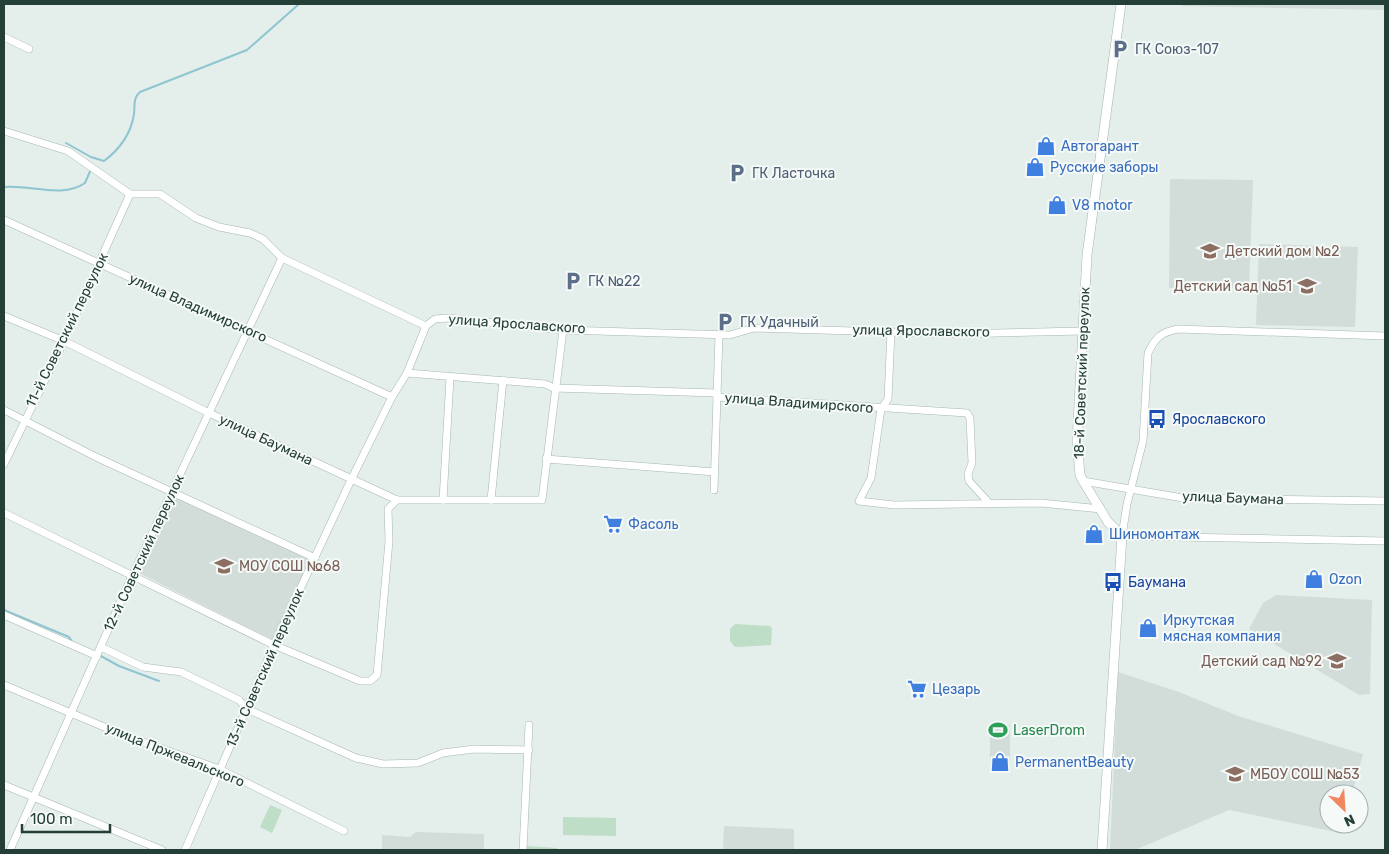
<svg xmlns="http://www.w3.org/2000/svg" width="1389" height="854" font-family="Rubik,sans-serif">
<rect width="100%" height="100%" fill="#e4eeea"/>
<g fill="#d2ddd9">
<path d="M1182 4H1385V10L1182 6Z"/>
<path d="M1170 179 1253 180 1249 288H1169Z"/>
<path d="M1259 244 1358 247 1355 327 1256 325Z"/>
<path d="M175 496 310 559 273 640 139 573Z"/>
<path d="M1276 595 1372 600 1370 694 1359 695 1249 629 1263 603Z"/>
<path d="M1118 672 1179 692 1238 716 1363 754 1352 794H1329V824H1344L1341 833 1229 810 1135 850H1110Z"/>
<rect x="990" y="725" width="20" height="44"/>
<path d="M724 826 794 829V850H723Z"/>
<path d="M416 832 484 834V850H382V835L410 837Z"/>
</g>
<g fill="#bedec7">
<path d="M735 624 770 626 772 628 771 645 735 647 730 641V629Z"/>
<path d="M270 805 282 810 272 833 260 827Z"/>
<path d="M563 817 616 818V836L563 835Z"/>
<path d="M527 846 557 848V850H527Z"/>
</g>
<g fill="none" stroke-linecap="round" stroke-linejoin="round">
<g stroke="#8ec5d1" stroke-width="2">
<path d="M66 143 91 157 104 161C120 149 131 134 134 114 135 105 133 98 140 92L247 50 299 4"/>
<path d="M4 187C29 184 62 199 85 183L91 169"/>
<path d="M4 610 69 637 73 643"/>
<path d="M99 655 119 666 159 681"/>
</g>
<g stroke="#a7b6b1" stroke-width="8">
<g id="minor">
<path d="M4 37 29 49"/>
<path d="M4 131 68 151 130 194H160L196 218 219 227 250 233 263 239 282 258 426 326"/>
<path d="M4 220 392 397"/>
<path d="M4 316 64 341 209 413 397 500H542L563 330"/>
<path d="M891 331 888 399 881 409 871 478 859 501 894 505 1041 503 1101 509"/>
<path d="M1385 336 1178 329C1161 332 1155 338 1148 353L1143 441 1127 504 1122 536 1385 541"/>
<path d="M407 373 545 384 554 388 717 393"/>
<path d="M717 397 967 413 970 418 972 463 968 474 969 481 990 504"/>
<path d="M4 410 96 457 315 558"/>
<path d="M546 459 715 472"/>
<path d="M4 464 64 341 130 194"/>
<path d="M1083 481 1183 498 1385 501"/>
<path d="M714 490 719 334"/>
<path d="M443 500 450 378"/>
<path d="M491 500 503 380"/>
<path d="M4 513 274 645 360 681H370L377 675 389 541 388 509 397 500"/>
<path d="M4 615 97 656"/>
<path d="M101 647 143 667 181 672 239 700 247 709 356 758 383 764 418 763 443 753 474 749 529 750"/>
<path d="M4 685 121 734 219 769 344 831"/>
<path d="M4 785 162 850"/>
<path d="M10 850 132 576 282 258"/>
<path d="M185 850 274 645 351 480 392 397 407 373 426 326 435 319 447 318 563 330 730 335 754 328 955 334 1082 331"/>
<path d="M523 850 529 725"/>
</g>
</g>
<g stroke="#a7b6b1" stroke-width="10">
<path id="tertiary" d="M1102 850 1122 536 1108 522 1083 481 1080 475 1077 441 1087 255 1121 4"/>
</g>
<use href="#minor" stroke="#fff" stroke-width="7"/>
<use href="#tertiary" stroke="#fff" stroke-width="9"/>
</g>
<defs>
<g id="parking-bare" transform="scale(1.5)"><path d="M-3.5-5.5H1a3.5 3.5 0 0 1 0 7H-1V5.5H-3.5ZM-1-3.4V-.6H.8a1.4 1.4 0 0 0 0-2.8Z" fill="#5c6f8a" stroke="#f5faf8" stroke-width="2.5" paint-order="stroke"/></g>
<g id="shop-bare" transform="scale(1.5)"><path d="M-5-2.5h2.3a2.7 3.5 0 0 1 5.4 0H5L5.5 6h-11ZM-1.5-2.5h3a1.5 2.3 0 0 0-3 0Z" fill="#3f7fe0" stroke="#f5faf8" stroke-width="2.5" paint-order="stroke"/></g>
<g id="school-bare" transform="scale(1.5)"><path d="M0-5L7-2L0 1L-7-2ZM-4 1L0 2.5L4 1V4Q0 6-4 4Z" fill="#8d6e63" stroke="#f5faf8" stroke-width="2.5" paint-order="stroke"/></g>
<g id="bus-bare" transform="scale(1.5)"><path d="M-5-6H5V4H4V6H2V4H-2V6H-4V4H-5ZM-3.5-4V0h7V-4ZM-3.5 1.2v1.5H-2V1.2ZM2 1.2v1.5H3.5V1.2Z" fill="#1a4fb4" stroke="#f5faf8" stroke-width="2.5" paint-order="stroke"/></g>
<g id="supermarket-bare" transform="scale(1.5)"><path d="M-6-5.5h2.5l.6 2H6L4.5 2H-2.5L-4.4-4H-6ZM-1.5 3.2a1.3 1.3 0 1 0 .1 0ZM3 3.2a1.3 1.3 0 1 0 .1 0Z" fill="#3f7fe0" stroke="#f5faf8" stroke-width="2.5" paint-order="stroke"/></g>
<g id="stadium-bare" transform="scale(1.5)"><path d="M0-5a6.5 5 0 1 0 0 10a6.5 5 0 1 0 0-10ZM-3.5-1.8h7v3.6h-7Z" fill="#2e9e5b" stroke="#f5faf8" stroke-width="2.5" paint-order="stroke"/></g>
</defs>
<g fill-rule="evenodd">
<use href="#parking-bare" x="1120" y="49"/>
<use href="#shop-bare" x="1046" y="146"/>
<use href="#shop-bare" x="1035" y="167"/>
<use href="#parking-bare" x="737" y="173"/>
<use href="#shop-bare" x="1057" y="205"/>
<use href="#school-bare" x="1210" y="251"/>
<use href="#parking-bare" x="573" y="281"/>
<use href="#school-bare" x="1307" y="286"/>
<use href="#parking-bare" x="725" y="322"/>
<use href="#bus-bare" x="1157" y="419"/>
<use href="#supermarket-bare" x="613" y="524"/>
<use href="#shop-bare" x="1094" y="534"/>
<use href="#school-bare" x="224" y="566"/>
<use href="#shop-bare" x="1314" y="579"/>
<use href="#bus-bare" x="1113" y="582"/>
<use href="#shop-bare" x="1148" y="628"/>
<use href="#school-bare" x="1337" y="661"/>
<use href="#supermarket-bare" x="917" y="689"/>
<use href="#stadium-bare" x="998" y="730"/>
<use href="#shop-bare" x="1000" y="762"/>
<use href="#school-bare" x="1235" y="774"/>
</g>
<g text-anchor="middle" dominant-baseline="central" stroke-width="4" stroke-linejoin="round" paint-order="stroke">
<g font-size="14" fill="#4e5e75" stroke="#f5faf8" text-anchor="start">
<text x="1135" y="49">ГК Союз-107</text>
<text x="752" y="173">ГК Ласточка</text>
<text x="588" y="281">ГК №22</text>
<text x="740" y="322">ГК Удачный</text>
</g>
<g font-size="14" fill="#366cbe" stroke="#f5faf8" text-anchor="start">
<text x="1061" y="146">Автогарант</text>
<text x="1050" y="167">Русские заборы</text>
<text x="1072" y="205">V8 motor</text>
<text x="628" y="524">Фасоль</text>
<text x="1109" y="534">Шиномонтаж</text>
<text x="1329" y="579">Ozon</text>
<text x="1163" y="620">Иркутская<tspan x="1163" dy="16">мясная компания</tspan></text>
<text x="932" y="689">Цезарь</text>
<text x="1015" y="762">PermanentBeauty</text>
</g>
<g font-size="14" fill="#785e54" stroke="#f5faf8" text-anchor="start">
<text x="1225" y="251">Детский дом №2</text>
<text x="1292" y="286" text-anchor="end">Детский сад №51</text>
<text x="239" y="566">МОУ СОШ №68</text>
<text x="1322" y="661" text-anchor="end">Детский сад №92</text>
<text x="1250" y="774">МБОУ СОШ №53</text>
</g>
<g font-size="14" fill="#243f38" stroke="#f5faf8">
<text transform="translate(198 308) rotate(24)">улица Владимирского</text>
<text transform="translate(517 324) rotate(4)">улица Ярославского</text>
<text transform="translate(67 330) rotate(-64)">11-й Советский переулок</text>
<text transform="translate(921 331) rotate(1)">улица Ярославского</text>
<text transform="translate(1082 373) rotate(-88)">18-й Советский переулок</text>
<text transform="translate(799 403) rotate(4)">улица Владимирского</text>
<text transform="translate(266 440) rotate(25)">улица Баумана</text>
<text transform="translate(1233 498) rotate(2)">улица Баумана</text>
<text transform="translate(144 553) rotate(-65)">12-й Советский переулок</text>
<text transform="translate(265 668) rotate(-66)">13-й Советский переулок</text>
<text transform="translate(175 755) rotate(22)">улица Пржевальского</text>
</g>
<g font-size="14" fill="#164399" stroke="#f5faf8" text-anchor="start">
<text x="1172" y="419">Ярославского</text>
<text x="1128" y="582">Баумана</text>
</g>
<g font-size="14" fill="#27864d" stroke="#f5faf8" text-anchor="start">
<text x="1013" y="730">LaseгDrom</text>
</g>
</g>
<rect width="1389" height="854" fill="none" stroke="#243f38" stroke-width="10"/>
<g transform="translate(1344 809) rotate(155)"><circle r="24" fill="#f5faf8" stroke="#a1afab"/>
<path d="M0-4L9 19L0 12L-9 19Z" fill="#f08760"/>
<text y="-8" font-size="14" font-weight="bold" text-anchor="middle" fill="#243f38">N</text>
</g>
<path d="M22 824v8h88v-8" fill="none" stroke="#243f38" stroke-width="2.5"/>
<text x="30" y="824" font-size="15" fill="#243f38" stroke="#f5faf8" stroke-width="4" paint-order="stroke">100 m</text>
</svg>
